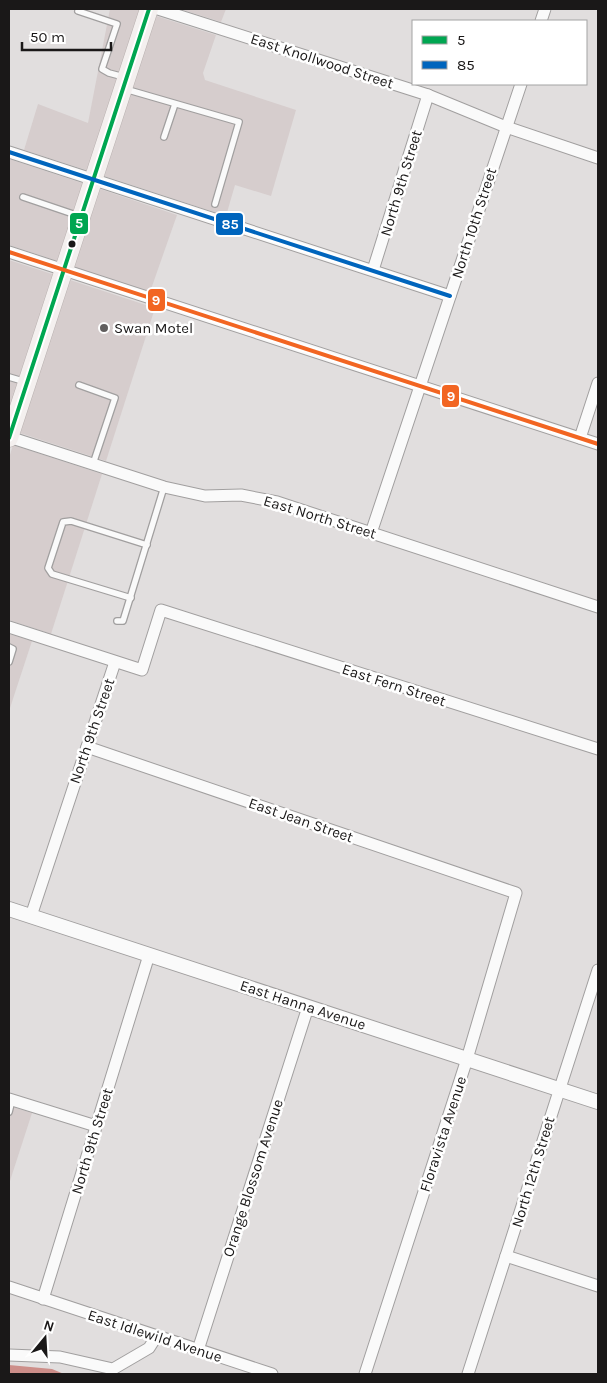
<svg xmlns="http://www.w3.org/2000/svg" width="607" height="1383" font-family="Karla,sans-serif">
<rect width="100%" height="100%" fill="#e1dede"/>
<g fill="#d6cdcd">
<path d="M110 9H138L142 10 89 171 24 150 38 104 88 123Z"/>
<path d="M180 9H226L221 22Z"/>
<path d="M153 15 216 35 203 73 205 80 296 110 271 196 235 185 226 216 101 175Z"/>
<path d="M9 159 85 184 60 262 9 245Z"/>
<path d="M97 188 177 215 150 292 71 266Z"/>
<path d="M9 260 55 275 9 418Z"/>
<path d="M67 279 155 308 106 461 17 432Z"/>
<path d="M13 445 102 474 51 634 9 620V458Z"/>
<path d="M9 634 32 641 9 711Z"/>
<path d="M9 1106 32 1113 9 1184Z"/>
</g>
<path fill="#cd8e89" d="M9 1365 52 1369 64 1374H9Z"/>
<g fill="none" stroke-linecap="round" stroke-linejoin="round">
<g stroke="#a19f9f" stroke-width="8">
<g id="service">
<path d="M79 9 78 11 117 24 102 69 109 73 124 77"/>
<path d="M125 89 239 122 215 204"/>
<path d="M164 137 175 104"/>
<path d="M23 197 79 216"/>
<path d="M9 377 26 382"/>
<path d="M79 385 115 398 93 464"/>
<path d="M131 598 52 574 48 568 63 522 71 521 147 545"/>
<path d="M117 621H123L164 487"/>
<path d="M9 647 13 649 9 662"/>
<path d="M9 1112 12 1100"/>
</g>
</g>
<g stroke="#a19f9f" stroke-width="13">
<g id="minor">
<path d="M158 9 428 95 506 127 598 158"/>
<path d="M541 21 545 9"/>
<path d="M9 152 450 296"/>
<path d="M9 252 598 444"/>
<path d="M373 270 428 95"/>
<path d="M9 437 164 487 205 496 241 495 277 502 598 607"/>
<path d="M580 438 598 383"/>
<path d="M371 533 521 84"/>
<path d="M9 627 142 670 161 610 598 749"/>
<path d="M87 747 516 893 467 1059 365 1374"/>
<path d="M31 916 115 662"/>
<path d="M9 1099 96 1126"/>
<path d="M506 1256 598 1286"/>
<path d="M9 1287 272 1374"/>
<path d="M43 1299 149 955"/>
<path d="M198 1350 308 1007"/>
<path d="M9 1355 60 1357 113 1369 149 1348 156 1337"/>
<path d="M468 1374 598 970"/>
</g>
</g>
<g stroke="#a19f9f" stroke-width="16">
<path id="tertiary" d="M9 909 598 1102"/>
</g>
<g stroke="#b9b1b0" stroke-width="19">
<path id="primary" d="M9 438 149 9"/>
</g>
<use href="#service" stroke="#fafafa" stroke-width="5.5"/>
<use href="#minor" stroke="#fafafa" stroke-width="11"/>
<use href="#tertiary" stroke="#fafafa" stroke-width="14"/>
<use href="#primary" stroke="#f4f0ef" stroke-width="18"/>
<g stroke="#fff" stroke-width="8">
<path id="bus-1" d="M9 438 149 9"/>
</g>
<g stroke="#fff" stroke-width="8">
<path id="bus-2" d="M9 152 450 296"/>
</g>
<g stroke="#fff" stroke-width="8">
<path id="bus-3" d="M9 252 598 444"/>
</g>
<use href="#bus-1" stroke="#00a651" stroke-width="4"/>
<use href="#bus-2" stroke="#0065bd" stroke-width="4"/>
<use href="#bus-3" stroke="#f26522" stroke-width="4"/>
</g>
<circle fill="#1a1818" stroke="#fff" stroke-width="2" cx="72" cy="244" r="4.5"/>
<circle fill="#605d5d" stroke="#fff" stroke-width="2" cx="104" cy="328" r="5"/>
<g text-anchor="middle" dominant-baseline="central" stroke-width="5" stroke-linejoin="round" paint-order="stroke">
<g font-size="15" fill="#1a1818" stroke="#fff">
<text transform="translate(322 61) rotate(18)">East Knollwood Street</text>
<text transform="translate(401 183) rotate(-73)">North 9th Street</text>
<text transform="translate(474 223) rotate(-72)">North 10th Street</text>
<text transform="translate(320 517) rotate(17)">East North Street</text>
<text transform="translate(394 685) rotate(18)">East Fern Street</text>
<text transform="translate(92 731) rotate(-71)">North 9th Street</text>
<text transform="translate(301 820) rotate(19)">East Jean Street</text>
<text transform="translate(303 1005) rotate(18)">East Hanna Avenue</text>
<text transform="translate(443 1134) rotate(-72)">Floravista Avenue</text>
<text transform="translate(92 1141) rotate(-73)">North 9th Street</text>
<text transform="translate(533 1172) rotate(-73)">North 12th Street</text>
<text transform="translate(253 1178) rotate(-72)">Orange Blossom Avenue</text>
<text transform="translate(155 1336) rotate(18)">East Idlewild Avenue</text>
</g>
<g font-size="15" fill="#1a1818" stroke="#fff" text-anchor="start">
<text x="114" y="328">Swan Motel</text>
</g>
</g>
<g stroke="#fff" stroke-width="2">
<rect x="69" y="212" width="20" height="23" rx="5" fill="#00a651"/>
<rect x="215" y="212" width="29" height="24" rx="5" fill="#0065bd"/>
<rect x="147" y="288" width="19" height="24" rx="5" fill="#f26522"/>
<rect x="441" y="384" width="19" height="24" rx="5" fill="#f26522"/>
</g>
<g font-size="14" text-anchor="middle" font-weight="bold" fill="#fff">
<text x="79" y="228">5</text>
<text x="230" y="229">85</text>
<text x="156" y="305">9</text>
<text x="451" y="401">9</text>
</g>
<rect width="607" height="1383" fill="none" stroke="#1a1818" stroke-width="20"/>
<rect x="412" y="20" width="175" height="65" fill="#ffffff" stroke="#a3a3a3"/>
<rect x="422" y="36" width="25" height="8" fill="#00a651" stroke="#a3a3a3"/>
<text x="457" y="45" font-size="15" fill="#1a1818">5</text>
<rect x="422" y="61" width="25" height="8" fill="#0065bd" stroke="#a3a3a3"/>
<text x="457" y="70" font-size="15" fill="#1a1818">85</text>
<g transform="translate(45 1338) rotate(18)" stroke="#ffffff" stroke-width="4" paint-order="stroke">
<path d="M0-4L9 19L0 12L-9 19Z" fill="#1a1818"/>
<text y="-8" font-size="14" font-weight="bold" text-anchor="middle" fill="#1a1818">N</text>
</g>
<path d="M22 42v8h89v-8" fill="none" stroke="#1a1818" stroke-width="2.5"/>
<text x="30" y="42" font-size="15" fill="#1a1818" stroke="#ffffff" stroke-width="4" paint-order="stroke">50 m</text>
</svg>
